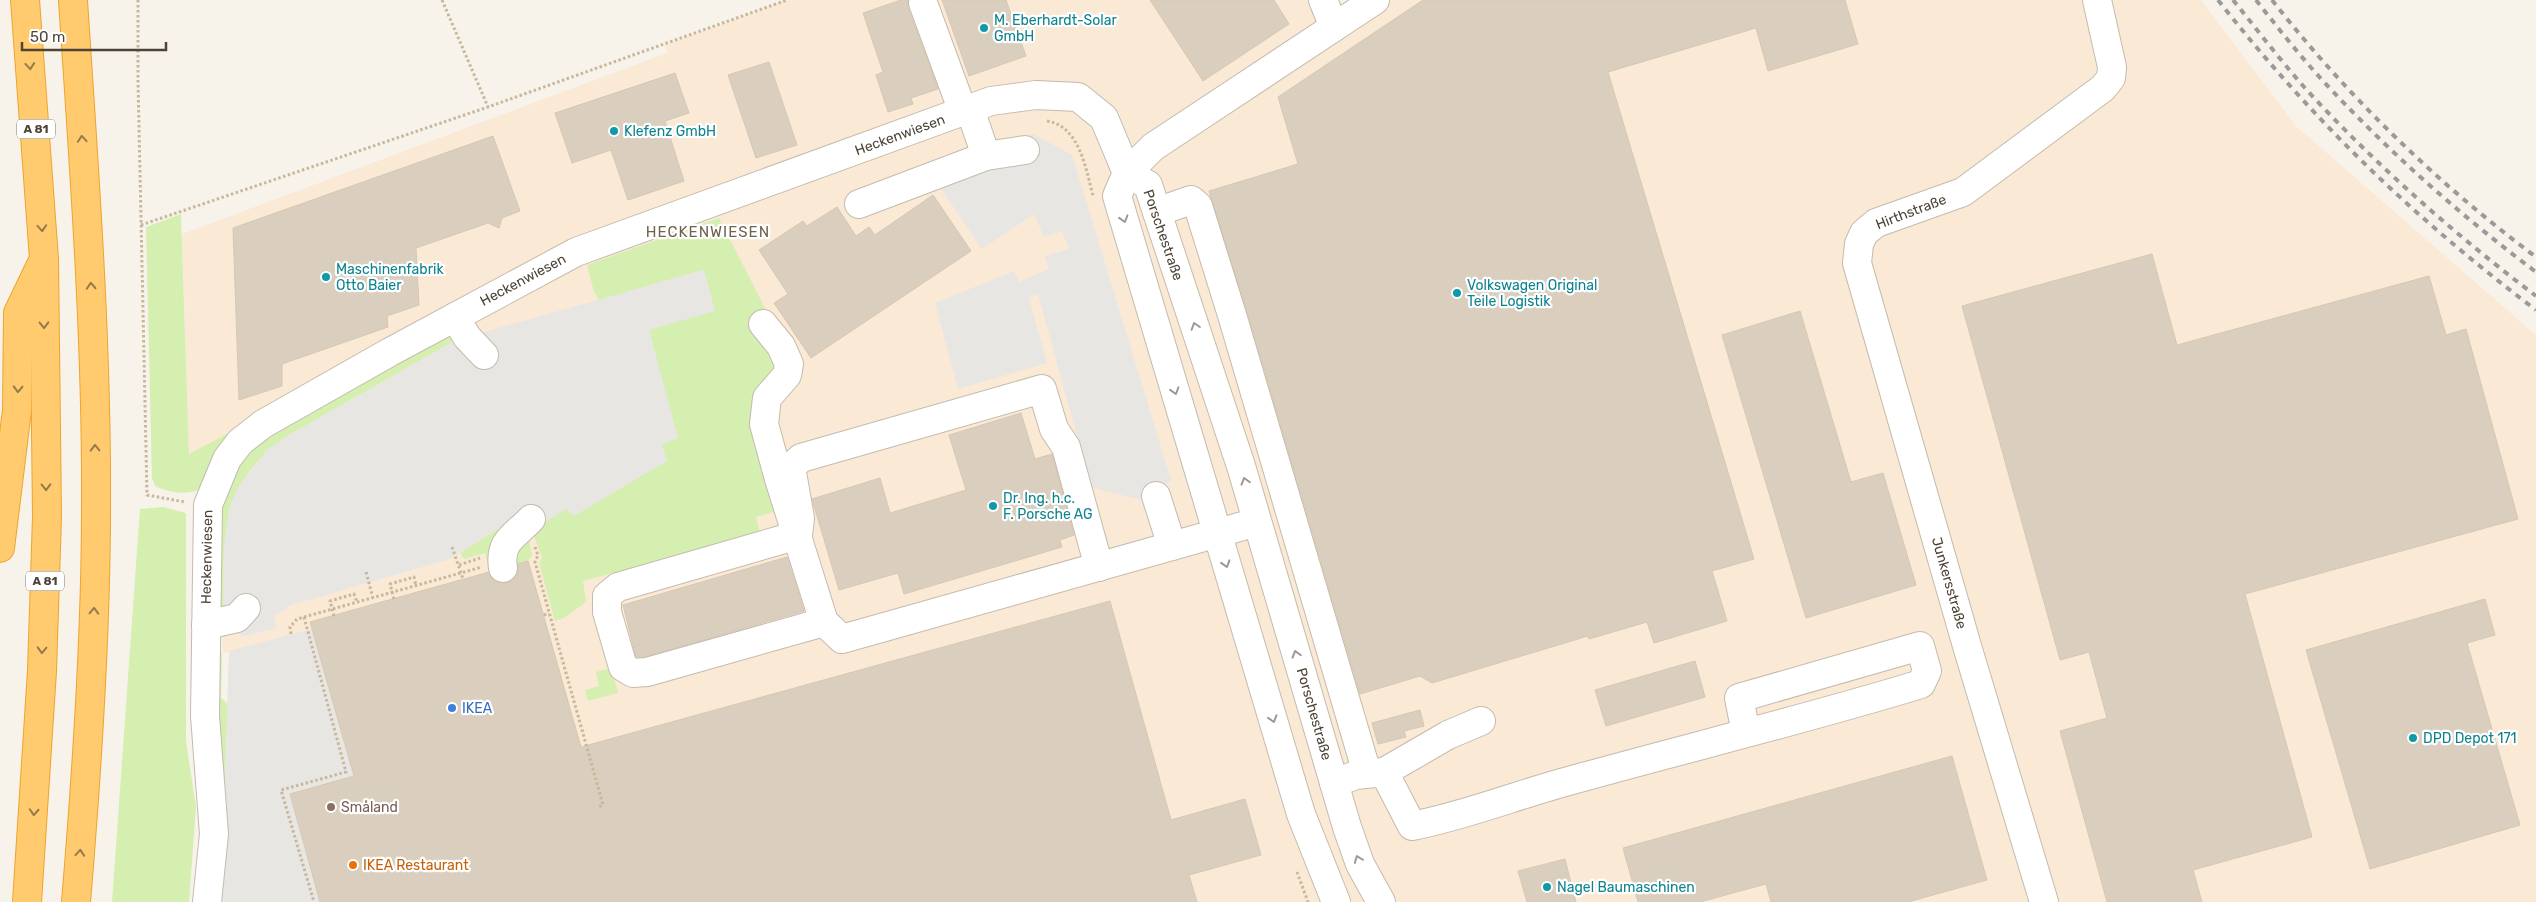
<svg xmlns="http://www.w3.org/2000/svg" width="2536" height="902" font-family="Rubik,sans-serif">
<rect width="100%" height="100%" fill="#f7f3eb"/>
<path fill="#fae9d5" d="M787 0H1323L1335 27 1375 0H2201L2297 127 2536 335V902H217L227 745 229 652 222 653 224 546 189 454 182 234 667 53 665 45Z"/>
<g fill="#d4efb0">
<path d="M181 214 189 454 238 428 200 489C187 496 167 492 155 486L152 478 146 227Z"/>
<path d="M719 218 767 312 776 363 777 511 756 517 760 533 583 581 586 602 564 618 555 621 539 563 542 558 532 530 662 444 677 438 649 330 703 270 599 300 594 292 587 265Z"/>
<path d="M451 330 456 340 287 436C217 486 224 534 224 612L212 615 214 521 229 480 244 459 271 433Z"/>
<path d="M163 507 186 513V741L196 807 189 902H112L140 509Z"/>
<path d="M512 520 513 524C490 541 489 542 495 570L490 572 485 553 464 559 460 553Z"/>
<path d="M523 539 529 541 532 555 528 561 509 567Z"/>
<path d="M222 653 221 698 228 704 223 825 212 655Z"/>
<path d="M611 668 618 693 588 701 585 690 599 686 596 672Z"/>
</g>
<g fill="#e8e6e2">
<path d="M1033 134 1072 155 1171 480 1141 500 1091 487 1038 294 1029 298 1047 363 958 389 935 303 1014 271 1019 282 1049 269 1045 256 1069 249 1062 231 1044 237 1034 214 982 249 927 168Z"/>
<path d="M704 270 715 311 649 330 678 438 662 444 667 461 574 516 566 509 532 530 512 520 450 559 291 605 274 616 276 628 241 637 238 626 223 630 224 546 230 505 238 487 267 450 287 436 456 340Z"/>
<path d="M312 629 354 776 290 794 320 902H217L223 837 229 651Z"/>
</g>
<g fill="#dacfbf" stroke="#d6c7b1">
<path d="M901 0H908V8L938 89 911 98 913 104 888 112 876 75 883 72 863 13Z"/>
<path d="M942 0H1006L1026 56 969 76Z"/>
<path d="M1150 0H1274L1289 24 1203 81Z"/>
<path d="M1423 0H1845L1858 44 1768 71 1756 28 1608 72 1754 559 1712 571 1727 621 1654 643 1647 622 1589 639 1588 636 1432 683 1420 676 1360 694 1247 311 1209 191 1298 164 1278 97Z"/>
<path d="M769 62 797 145 756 158 728 75Z"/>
<path d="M675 73 689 113 665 121 684 181 628 200 611 150 572 163 555 113Z"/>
<path d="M493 136 520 211 502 218 499 228 488 223 416 248 419 305 387 316 388 327 282 364V386L239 400 233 228Z"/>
<path d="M933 195 971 251 811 358 774 303 788 294 759 250 803 221 807 226 837 207 856 236 869 227 875 235Z"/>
<path d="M2152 254 2177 345 2429 276 2446 335 2466 329 2518 519 2245 594 2312 837 2193 870 2202 902H2107L2060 731 2107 718 2089 652 2060 660 1962 306Z"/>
<path d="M1800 311 1851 482 1883 473 1916 585 1806 618 1722 335Z"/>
<path d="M1021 413 1035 459 1052 454 1074 535 1060 540 1062 547 904 594 898 573 839 590 812 499 880 478 890 513 966 490 949 435Z"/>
<path d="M787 557 804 611 644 657H636L623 605Z"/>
<path d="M528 561 581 747 1110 601 1171 820 1245 799 1261 855 1189 875 1197 902H320L290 794 354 776 310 622 489 572 496 582 505 583 512 581 517 575 518 564Z"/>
<path d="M2485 599 2495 635 2467 643 2520 825 2370 869 2306 650Z"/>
<path d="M1695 661 1705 697 1606 726 1595 690Z"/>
<path d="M1420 710 1424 726 1404 731 1406 737 1378 744 1372 723Z"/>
<path d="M1952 756 1987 880 1908 902H1771L1766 884 1700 902H1638L1623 848Z"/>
<path d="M1565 859 1576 902H1527L1518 871Z"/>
</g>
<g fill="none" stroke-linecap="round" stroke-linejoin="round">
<g stroke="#c4bbac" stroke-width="30">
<g id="minor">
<path d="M1323 0 1334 27"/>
<path d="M923 3 963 112"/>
<path d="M986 156 1025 150"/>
<path d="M1127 173 1148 185 1241 466 1347 827 1360 864 1381 902"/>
<path d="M859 204 986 156 970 109"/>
<path d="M1157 212 1191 200 1198 206 1232 315 1367 773"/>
<path d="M455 317 467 337 484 355"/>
<path d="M763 324 781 346 789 364 787 375 767 398 764 424 779 479 824 622 842 639 1257 522"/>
<path d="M1156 496 1172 546"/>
<path d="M503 568C499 541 514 537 531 519"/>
<path d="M824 622 647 672 633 673 623 667 607 612V596L618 587 798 535 800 518 791 467 801 458 1042 389 1054 429 1066 447 1099 567"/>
<path d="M206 625 237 618 246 608"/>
<path d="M1384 772 1448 735 1481 721"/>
<path d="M1334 783 1356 775 1384 772 1412 826C1464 816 1514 796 1565 782 1683 749 1803 720 1921 684L1927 671 1920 646 1739 698 1746 733"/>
<path d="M207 902 214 834 205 716 208 505 227 459 240 442 263 424 390 352 576 252 991 101 1036 95 1078 97 1104 118 1127 173"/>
<path d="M1336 902 1301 814 1117 196 1127 173 1153 147 1375 0"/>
<path d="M2044 902 1967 646 1857 263 1859 244 1864 233 1876 223 1963 192 2103 88 2111 78 2112 67 2097 0"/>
</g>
</g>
<g stroke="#efa32d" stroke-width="30">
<g id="highway">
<path d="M25 0 44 259 47 516 42 671 27 902"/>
<path d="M73 0C84 169 97 338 96 508 96 639 87 771 76 902"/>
<path d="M0 548 17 410 18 313 41 265"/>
</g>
</g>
<g stroke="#c7b79b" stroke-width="3" stroke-dasharray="2.5 2.5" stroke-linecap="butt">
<path d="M138 0V80L147 495 185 502"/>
<path d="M442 0 488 107"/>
<path d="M1047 121C1080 126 1086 170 1093 196"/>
<path d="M141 225 488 107 787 0"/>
<path d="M452 547 463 579"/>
<path d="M535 547 538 555 535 562 603 805 598 807"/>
<path d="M459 565 480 558"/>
<path d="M366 572 373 598"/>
<path d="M394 599 390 584 414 577 416 586"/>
<path d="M544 615 549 613"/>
<path d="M334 616 330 601 354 594 357 602"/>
<path d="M304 617 346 772 281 790 314 902"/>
<path d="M291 634 290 627 297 619 482 567"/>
<path d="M1297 872 1308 902"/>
</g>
<use href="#minor" stroke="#fff" stroke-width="28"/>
<use href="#highway" stroke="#ffcb6e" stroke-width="28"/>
<g stroke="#9a9a9a" stroke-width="4" stroke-dasharray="6 6" stroke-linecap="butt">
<path d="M2218 0C2314 122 2413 217 2536 310"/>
<path d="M2233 0C2260 33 2286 68 2315 99 2383 171 2457 236 2536 296"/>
<path d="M2256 0C2278 28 2300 56 2324 82 2389 152 2460 215 2536 272"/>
<path d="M2272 0C2348 97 2437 183 2536 257"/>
</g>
</g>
<defs><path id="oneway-chevron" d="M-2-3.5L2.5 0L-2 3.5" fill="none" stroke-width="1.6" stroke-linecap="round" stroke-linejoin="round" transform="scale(1.25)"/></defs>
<g stroke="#947a4d">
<use href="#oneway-chevron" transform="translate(30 66) rotate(85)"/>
<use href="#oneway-chevron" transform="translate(82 139) rotate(-94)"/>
<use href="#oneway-chevron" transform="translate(42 228) rotate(86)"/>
<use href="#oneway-chevron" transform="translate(91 286) rotate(-93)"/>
<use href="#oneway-chevron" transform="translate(44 325) rotate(89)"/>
<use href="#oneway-chevron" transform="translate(18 389) rotate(92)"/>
<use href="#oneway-chevron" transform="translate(95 448) rotate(-91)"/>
<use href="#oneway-chevron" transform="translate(46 487) rotate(89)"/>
<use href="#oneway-chevron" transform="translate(94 611) rotate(-88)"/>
<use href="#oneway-chevron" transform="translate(42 650) rotate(92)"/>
<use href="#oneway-chevron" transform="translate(34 812) rotate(93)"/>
<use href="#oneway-chevron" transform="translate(80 853) rotate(-86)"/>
</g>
<g stroke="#9d9891">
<use href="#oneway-chevron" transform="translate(1124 219) rotate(73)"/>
<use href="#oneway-chevron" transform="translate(1195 326) rotate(-108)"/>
<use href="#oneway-chevron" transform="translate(1175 391) rotate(73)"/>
<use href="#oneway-chevron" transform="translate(1245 481) rotate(-106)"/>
<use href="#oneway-chevron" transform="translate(1226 564) rotate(73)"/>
<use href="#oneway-chevron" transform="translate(1296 654) rotate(-106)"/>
<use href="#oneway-chevron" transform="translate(1273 719) rotate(73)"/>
<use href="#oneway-chevron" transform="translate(1358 859) rotate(-111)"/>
</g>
<g fill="#0f9aa8" stroke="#fff" stroke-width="2">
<circle cx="984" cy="28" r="5"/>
<circle cx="614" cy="131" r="5"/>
<circle cx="326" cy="277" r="5"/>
<circle cx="1457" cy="293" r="5"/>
<circle cx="993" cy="506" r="5"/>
<circle cx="2413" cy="738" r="5"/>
<circle cx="1547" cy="887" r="5"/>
</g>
<circle fill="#3f7fe0" stroke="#fff" stroke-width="2" cx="452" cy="708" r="5"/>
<circle fill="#8d6e63" stroke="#fff" stroke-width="2" cx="331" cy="807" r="5"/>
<circle fill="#e8710a" stroke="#fff" stroke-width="2" cx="353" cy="865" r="5"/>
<g text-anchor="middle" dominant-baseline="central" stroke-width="4.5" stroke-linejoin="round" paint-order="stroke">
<g fill="#fff" stroke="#827c73" stroke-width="1">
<rect x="17" y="119.5" width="38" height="19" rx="4"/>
<rect x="26" y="571.5" width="38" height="19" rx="4"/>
</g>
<g font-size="12" font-weight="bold" fill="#4d4437">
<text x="36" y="129">A 81</text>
<text x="45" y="581">A 81</text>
</g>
<g font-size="14" fill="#0d838f" stroke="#fff" text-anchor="start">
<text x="994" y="20">M. Eberhardt-Solar<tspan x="994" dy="16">GmbH</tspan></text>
<text x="624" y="131">Klefenz GmbH</text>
<text x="336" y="269">Maschinenfabrik<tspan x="336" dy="16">Otto Baier</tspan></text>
<text x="1467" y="285">Volkswagen Original<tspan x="1467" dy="16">Teile Logistik</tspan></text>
<text x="1003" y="498">Dr. Ing. h.c.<tspan x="1003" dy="16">F. Porsche AG</tspan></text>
<text x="2423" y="738">DPD Depot 171</text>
<text x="1557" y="887">Nagel Baumaschinen</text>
</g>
<g font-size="14" fill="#4d4437" stroke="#fff">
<text transform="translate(900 135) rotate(-20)">Heckenwiesen</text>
<text transform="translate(1911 212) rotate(-21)">Hirthstraße</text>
<text transform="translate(1163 235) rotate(71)">Porschestraße</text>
<text transform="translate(523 280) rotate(-28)">Heckenwiesen</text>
<text transform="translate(207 557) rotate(-89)">Heckenwiesen</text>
<text transform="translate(1949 583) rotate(74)">Junkersstraße</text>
<text transform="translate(1314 714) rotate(74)">Porschestraße</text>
</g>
<g font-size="14" fill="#366cbe" stroke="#fff" text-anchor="start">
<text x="462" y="708">IKEA</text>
</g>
<g font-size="14" fill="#785e54" stroke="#fff" text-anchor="start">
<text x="341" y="807">Småland</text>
</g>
<g font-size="14" fill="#c56008" stroke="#fff" text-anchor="start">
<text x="363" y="865">IKEA Restaurant</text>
</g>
<g font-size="15" letter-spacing="1" fill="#71624d" stroke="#fff">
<text x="708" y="232">HECKENWIESEN</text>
</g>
</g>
<path d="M22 42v8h144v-8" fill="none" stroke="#4d4437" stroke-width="2.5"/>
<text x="30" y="42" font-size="15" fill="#4d4437" stroke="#ffffff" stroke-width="4" paint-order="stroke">50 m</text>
</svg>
